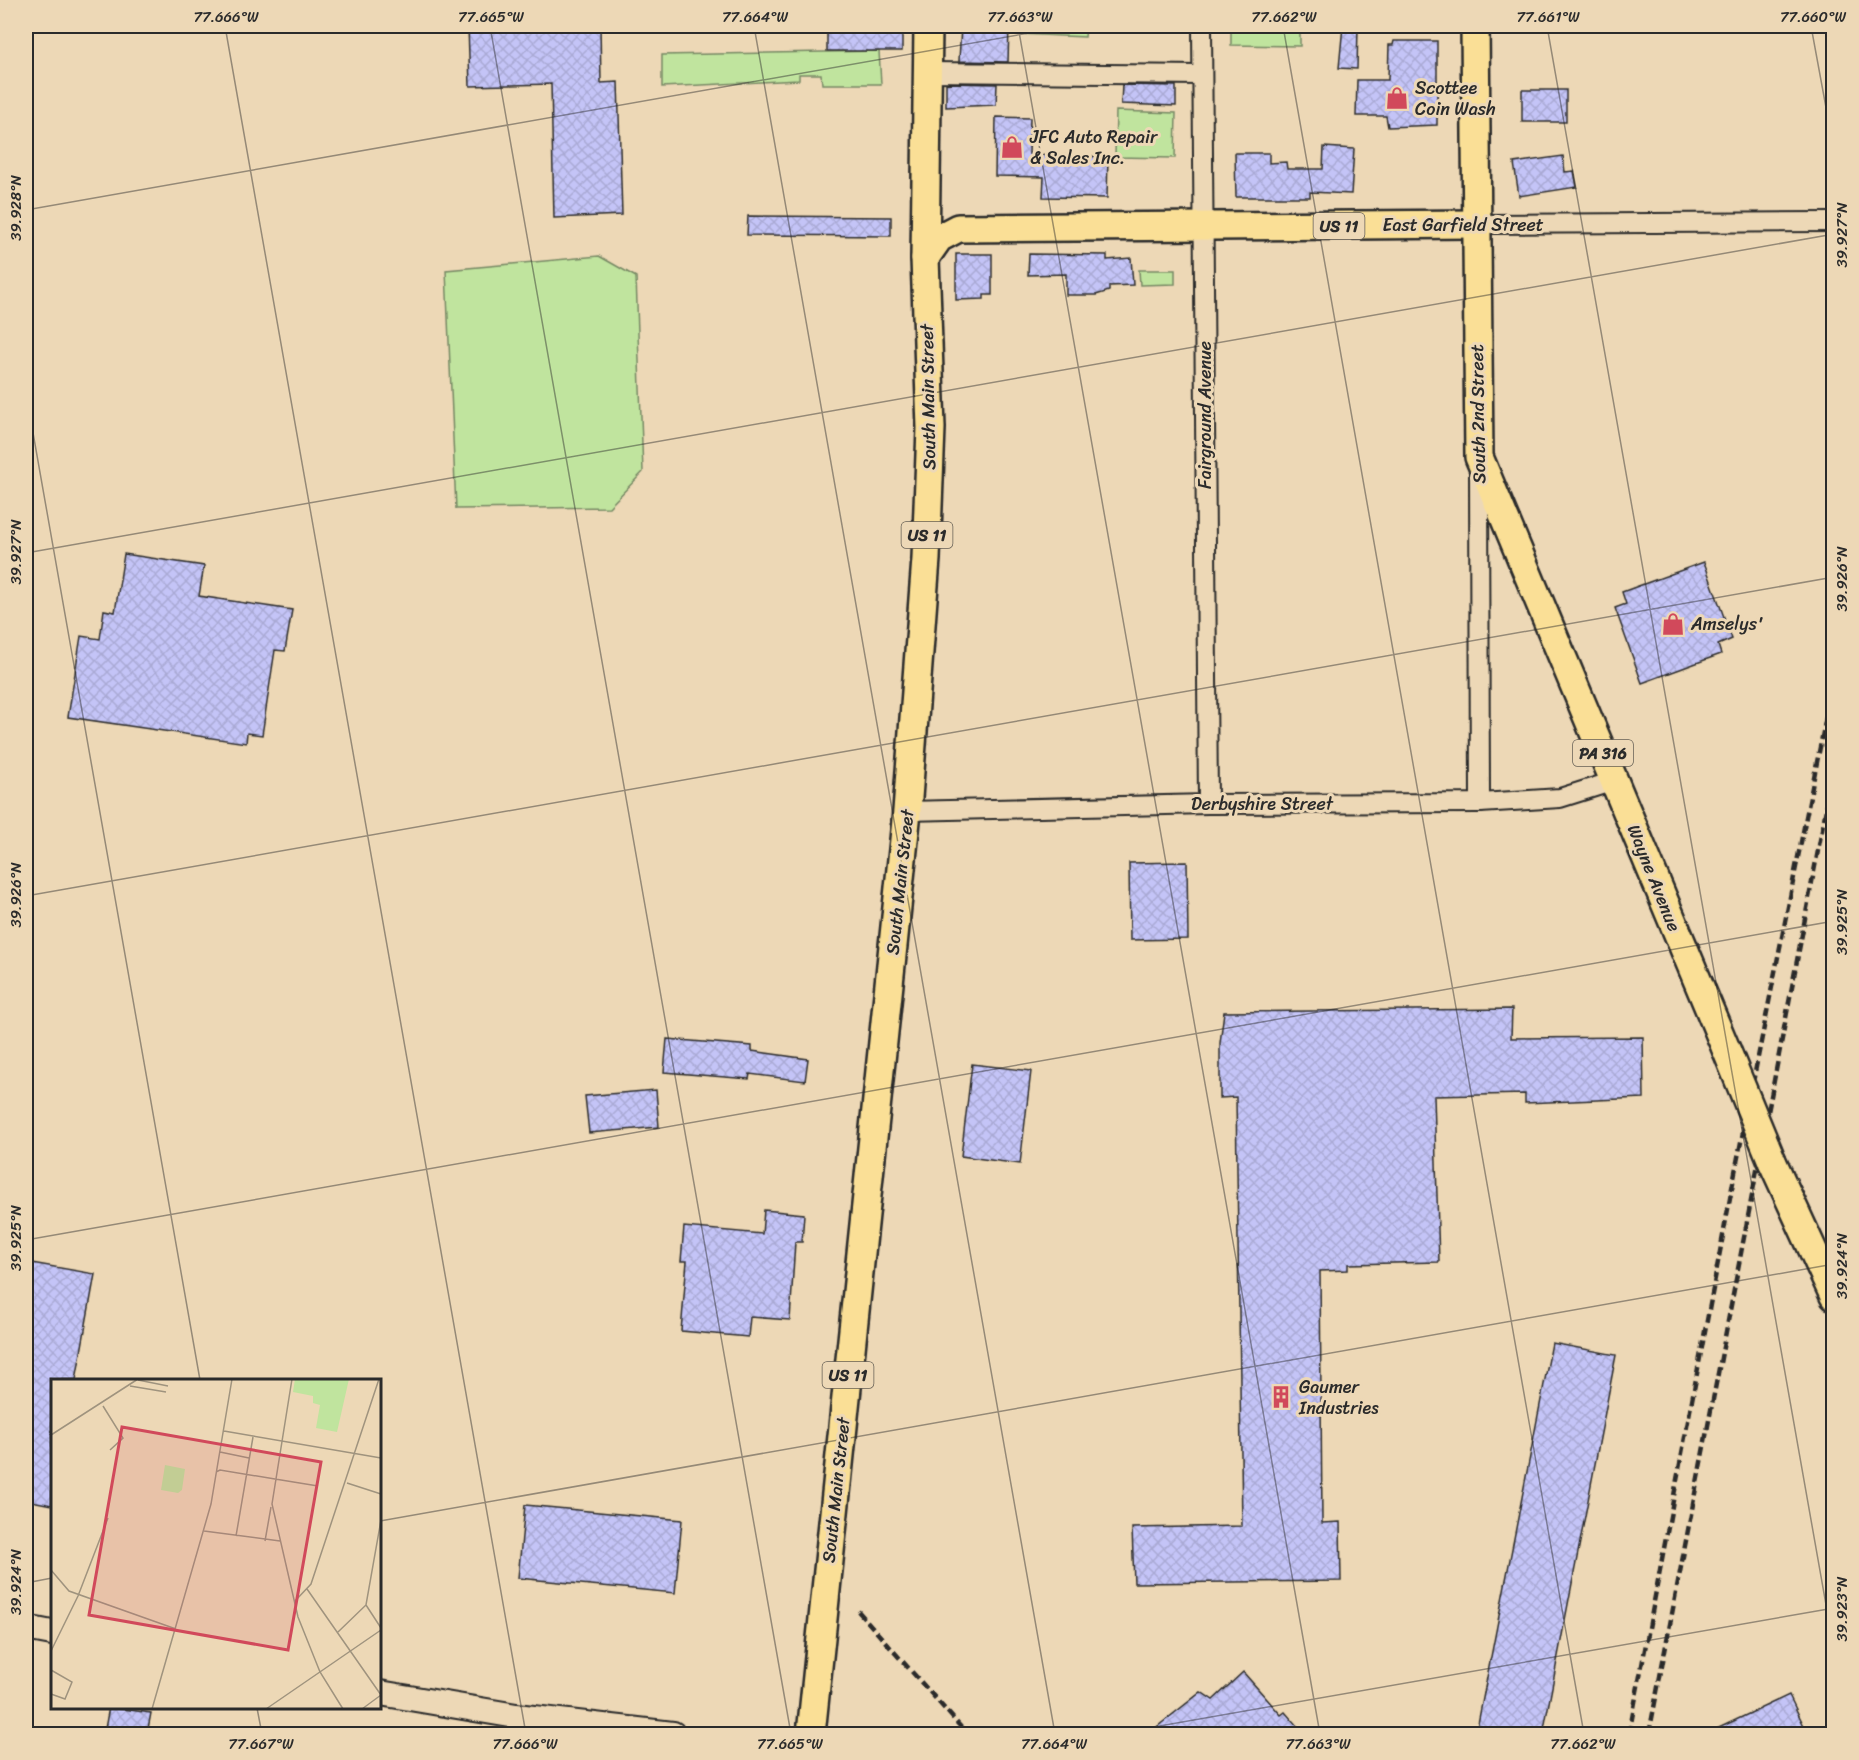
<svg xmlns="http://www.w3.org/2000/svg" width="1859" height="1760" font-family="Sriracha,sans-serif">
<defs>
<pattern id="building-cross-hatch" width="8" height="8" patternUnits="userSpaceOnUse" patternTransform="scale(1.5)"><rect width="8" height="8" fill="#c4c4f7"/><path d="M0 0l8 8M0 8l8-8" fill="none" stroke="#a9a9d4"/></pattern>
</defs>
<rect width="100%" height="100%" fill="#edd8b6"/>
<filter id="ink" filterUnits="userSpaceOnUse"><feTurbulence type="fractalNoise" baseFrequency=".0167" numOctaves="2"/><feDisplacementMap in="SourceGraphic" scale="12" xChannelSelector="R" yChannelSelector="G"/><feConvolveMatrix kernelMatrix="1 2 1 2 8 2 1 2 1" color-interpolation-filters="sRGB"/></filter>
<g filter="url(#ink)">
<g fill="#c0e49e" stroke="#768864" stroke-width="1.5">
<path d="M1018 26H1086L1085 37 1019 34Z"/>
<path d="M1231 26H1300V46L1231 45Z"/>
<path d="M879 51 881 84H822L821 74H799V80L662 87V55Z"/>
<path d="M1116 111 1176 113 1175 158 1115 157Z"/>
<path d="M599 256 636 277 643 472 609 507 456 509 446 270Z"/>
<path d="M1139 270H1175V284L1140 285Z"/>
</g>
<g fill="url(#building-cross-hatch)" stroke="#2b2b2b" stroke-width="1.5">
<path d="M468 26H600L601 83 618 82 622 215 554 218 551 84 470 86Z"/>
<rect x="827" y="26" width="75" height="25"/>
<path d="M961 26H1009L1008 62 959 61Z"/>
<path d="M1343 26H1358L1357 69 1339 68Z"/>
<path d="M1394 41H1437V125L1388 127 1386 116H1356L1357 80H1388L1389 45H1393Z"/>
<path d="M946 83 997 84 996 105 946 107Z"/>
<path d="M1122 85 1176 86V106L1121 104Z"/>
<rect x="1522" y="90" width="44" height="32"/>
<path d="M996 117 1030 118 1029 154 1108 157 1107 198 1043 197 1044 177 995 176Z"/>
<path d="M1324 147 1354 149 1351 194 1310 192V197H1236L1235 153H1269V163L1286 162 1287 169H1323Z"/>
<path d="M1563 156 1565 172 1574 171 1577 187 1519 196 1514 163Z"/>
<path d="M748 216 891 217V236L747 235Z"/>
<path d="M956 254H992V295H984V299L956 300Z"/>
<path d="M1029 254 1107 255V260L1131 258 1133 285 1109 286V291L1096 295H1066V274L1028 275Z"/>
<path d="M124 554 204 566 199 596 292 610 285 651 275 650 262 735 247 733 246 743 68 717 81 636 100 639 104 610 115 612Z"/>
<path d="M1704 562 1732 639 1718 645 1721 654 1642 683 1615 608 1626 604 1622 592Z"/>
<path d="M1187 862 1188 939 1130 940 1129 863Z"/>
<path d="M1512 1009 1511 1038 1643 1037 1644 1098 1525 1103V1094L1434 1096 1439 1262 1348 1264V1270L1320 1271 1322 1523 1340 1522 1341 1581 1134 1583 1132 1528 1242 1526 1236 1097 1220 1098V1043L1224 1012Z"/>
<path d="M667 1039 752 1046V1051L808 1059 805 1081 750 1074 749 1079 664 1072Z"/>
<path d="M972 1064 1031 1071 1020 1164 961 1156Z"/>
<path d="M656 1090 659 1127 589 1133 585 1096Z"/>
<path d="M764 1210 804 1214 802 1242H795L790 1320 750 1317 748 1337 681 1331 687 1261H681L684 1227 762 1234Z"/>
<path d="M26 1262 95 1274 76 1380H52V1505L26 1500Z"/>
<path d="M1552 1343 1616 1355 1543 1734H1476Z"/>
<path d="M525 1505 682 1520 675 1593 518 1578Z"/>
<path d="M1243 1672 1281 1715 1285 1712 1304 1734H1148L1201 1692 1213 1700Z"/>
<path d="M1789 1695 1808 1734H1706Z"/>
<path d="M109 1707 151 1713 147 1734H104Z"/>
</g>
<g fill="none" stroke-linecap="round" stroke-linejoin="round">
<g stroke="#2b2b2b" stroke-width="22">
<g id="street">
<path d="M1202 26 1208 804"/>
<path d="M929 72 1202 75"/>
<path d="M1475 224 1834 222"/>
<path d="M1479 469 1480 803"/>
<path d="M907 811 1208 804 1480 803 1560 798 1614 781"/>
</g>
</g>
<g stroke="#2b2b2b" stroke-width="28">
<g id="secondary">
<path d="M26 1628 52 1633"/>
<path d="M380 1693 516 1716 673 1734"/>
</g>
</g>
<g stroke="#2b2b2b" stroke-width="32">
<g id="primary">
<path d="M1475 26 1479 457 1726 1049"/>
<path d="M925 258 939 238 958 228 1475 224"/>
<path d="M1772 1161 1834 1296"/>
<path d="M811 1734 907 811 926 559 931 428 925 258 928 26"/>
</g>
</g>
<use href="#street" stroke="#edd8b6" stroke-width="18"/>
<use href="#secondary" stroke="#edd8b6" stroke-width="24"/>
<use href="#primary" stroke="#fadf96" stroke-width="27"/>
<g stroke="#2b2b2b" stroke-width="4.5" stroke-dasharray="9 4.5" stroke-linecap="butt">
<path d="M858 1611 967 1734"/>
<path d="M1629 1734 1735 1172 1834 677"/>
<path d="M1649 1734 1834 767"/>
</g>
<g stroke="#2b2b2b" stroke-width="32" stroke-linecap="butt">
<path id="primary-bridge" d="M1726 1049 1772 1161"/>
</g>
<use href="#primary-bridge" stroke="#fadf96" stroke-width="27"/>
</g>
</g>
<path fill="none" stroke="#2b2b2b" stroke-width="1.5" stroke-opacity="0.45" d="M225 26 526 1734M490 26 791 1734M754 26 1055 1734M1018 26 1320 1734M1283 26 1584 1734M1547 26 1834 1650M1811 26 1834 151M26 210 1069 26M26 393 200 1380M26 553 1834 234M26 896 1834 577M26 1240 1834 921M380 1521 1834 1264M26 1583 52 1578M257 1708 262 1734M1114 1734 1834 1608"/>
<defs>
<g id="shop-bare" transform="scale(1.8)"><path d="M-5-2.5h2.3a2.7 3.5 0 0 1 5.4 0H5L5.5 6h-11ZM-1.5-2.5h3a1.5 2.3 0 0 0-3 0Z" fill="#d1495b" stroke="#edd8b6" stroke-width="2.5" paint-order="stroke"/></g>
<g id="building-bare" transform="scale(1.8)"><path d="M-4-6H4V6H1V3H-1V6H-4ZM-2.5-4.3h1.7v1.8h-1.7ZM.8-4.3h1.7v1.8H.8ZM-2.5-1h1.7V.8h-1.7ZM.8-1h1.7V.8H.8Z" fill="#d1495b" stroke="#edd8b6" stroke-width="2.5" paint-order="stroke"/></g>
</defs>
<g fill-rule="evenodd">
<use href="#shop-bare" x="1397" y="98"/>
<use href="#shop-bare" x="1012" y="147"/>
<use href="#shop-bare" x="1673" y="624"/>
<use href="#building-bare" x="1281" y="1397"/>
</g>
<g text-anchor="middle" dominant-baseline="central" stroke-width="6" stroke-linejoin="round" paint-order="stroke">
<g fill="#edd8b6" stroke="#655f55" stroke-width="1.5">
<rect x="1313.5" y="213" width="51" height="26" rx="4.5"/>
<rect x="901.5" y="522" width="51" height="26" rx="4.5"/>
<rect x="1573" y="740" width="60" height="26" rx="4.5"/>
<rect x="822.5" y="1362" width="51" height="26" rx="4.5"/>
</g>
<g font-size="16" font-weight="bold" fill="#2b2b2b">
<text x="1339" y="226">US 11</text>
<text x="927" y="535">US 11</text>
<text x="1603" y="753">PA 316</text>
<text x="848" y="1375">US 11</text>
</g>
<g font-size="18" fill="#2b2b2b" stroke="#edd8b6" text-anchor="start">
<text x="1415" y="88">Scottee<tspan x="1415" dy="21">Coin Wash</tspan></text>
<text x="1030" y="137">JFC Auto Repair<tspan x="1030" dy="21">&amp; Sales Inc.</tspan></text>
<text x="1691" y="624">Amselys'</text>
<text x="1299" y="1387">Gaumer<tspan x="1299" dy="21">Industries</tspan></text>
</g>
<g font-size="18" fill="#2b2b2b" stroke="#edd8b6">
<text x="1463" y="225">East Garfield Street</text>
<text transform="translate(928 397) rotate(-91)">South Main Street</text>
<text transform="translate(1478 414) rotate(-91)">South 2nd Street</text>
<text transform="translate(1205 415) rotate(-90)">Fairground Avenue</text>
<text x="1262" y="804">Derbyshire Street</text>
<text transform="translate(1654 878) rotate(68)">Wayne Avenue</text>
<text transform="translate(900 882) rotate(-84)">South Main Street</text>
<text transform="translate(836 1490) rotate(-84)">South Main Street</text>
</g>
</g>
<g transform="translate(51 1379)">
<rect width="330" height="330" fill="#edd8b6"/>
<path d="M114 86 134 90 131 111 127 114 110 111Z" fill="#c0e49e"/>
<path d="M244 0H298L286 53 265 49 269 26 262 24V17L242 13Z" fill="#c0e49e"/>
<path fill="none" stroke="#9f937e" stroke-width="1.5" d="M241 0 221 125 247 238 269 293 292 330M87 1 117 7M79 7 115 13M52 27 72 59 59 71M173 52 330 79M0 56 87 0M169 73 198 79M165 93 169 91 224 100M224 100 267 107M296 104 330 115M153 152 229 162M185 157 202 58M214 162 220 128M0 191 18 212 125 250M256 210 330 316M244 222 260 205 328 0M315 226 330 249M287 253 315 226 330 141M0 272 27 217 57 139M0 291 21 303 14 320 0 315M101 330 160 125 181 0M215 330 330 251M311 330 330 316"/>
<path fill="#d1495b" fill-opacity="0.15" stroke="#d1495b" stroke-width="3" d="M71 48 270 83 237 271 38 236Z"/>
<rect width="330" height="330" fill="none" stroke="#2b2b2b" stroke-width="3"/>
</g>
<rect width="1859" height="1760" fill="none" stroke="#edd8b6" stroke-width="66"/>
<rect x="33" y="33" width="1793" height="1694" fill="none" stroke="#2b2b2b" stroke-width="2"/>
<g font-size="15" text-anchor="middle" fill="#2b2b2b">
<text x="226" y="22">77.666°W</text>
<text x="491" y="22">77.665°W</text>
<text x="755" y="22">77.664°W</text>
<text x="1020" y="22">77.663°W</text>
<text x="1284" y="22">77.662°W</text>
<text x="1548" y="22">77.661°W</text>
<text x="1813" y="22">77.660°W</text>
<text transform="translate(16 208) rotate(-90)" y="5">39.928°N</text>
<text transform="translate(1842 235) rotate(-90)" y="5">39.927°N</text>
<text transform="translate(16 552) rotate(-90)" y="5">39.927°N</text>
<text transform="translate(1842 579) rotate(-90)" y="5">39.926°N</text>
<text transform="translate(16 895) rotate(-90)" y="5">39.926°N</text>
<text transform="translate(1842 922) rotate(-90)" y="5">39.925°N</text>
<text transform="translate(16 1238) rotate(-90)" y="5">39.925°N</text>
<text transform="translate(1842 1266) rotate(-90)" y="5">39.924°N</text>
<text transform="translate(16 1582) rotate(-90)" y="5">39.924°N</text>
<text transform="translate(1842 1609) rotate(-90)" y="5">39.923°N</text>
<text x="261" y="1749">77.667°W</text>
<text x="525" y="1749">77.666°W</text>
<text x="790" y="1749">77.665°W</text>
<text x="1054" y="1749">77.664°W</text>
<text x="1318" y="1749">77.663°W</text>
<text x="1583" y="1749">77.662°W</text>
</g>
</svg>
